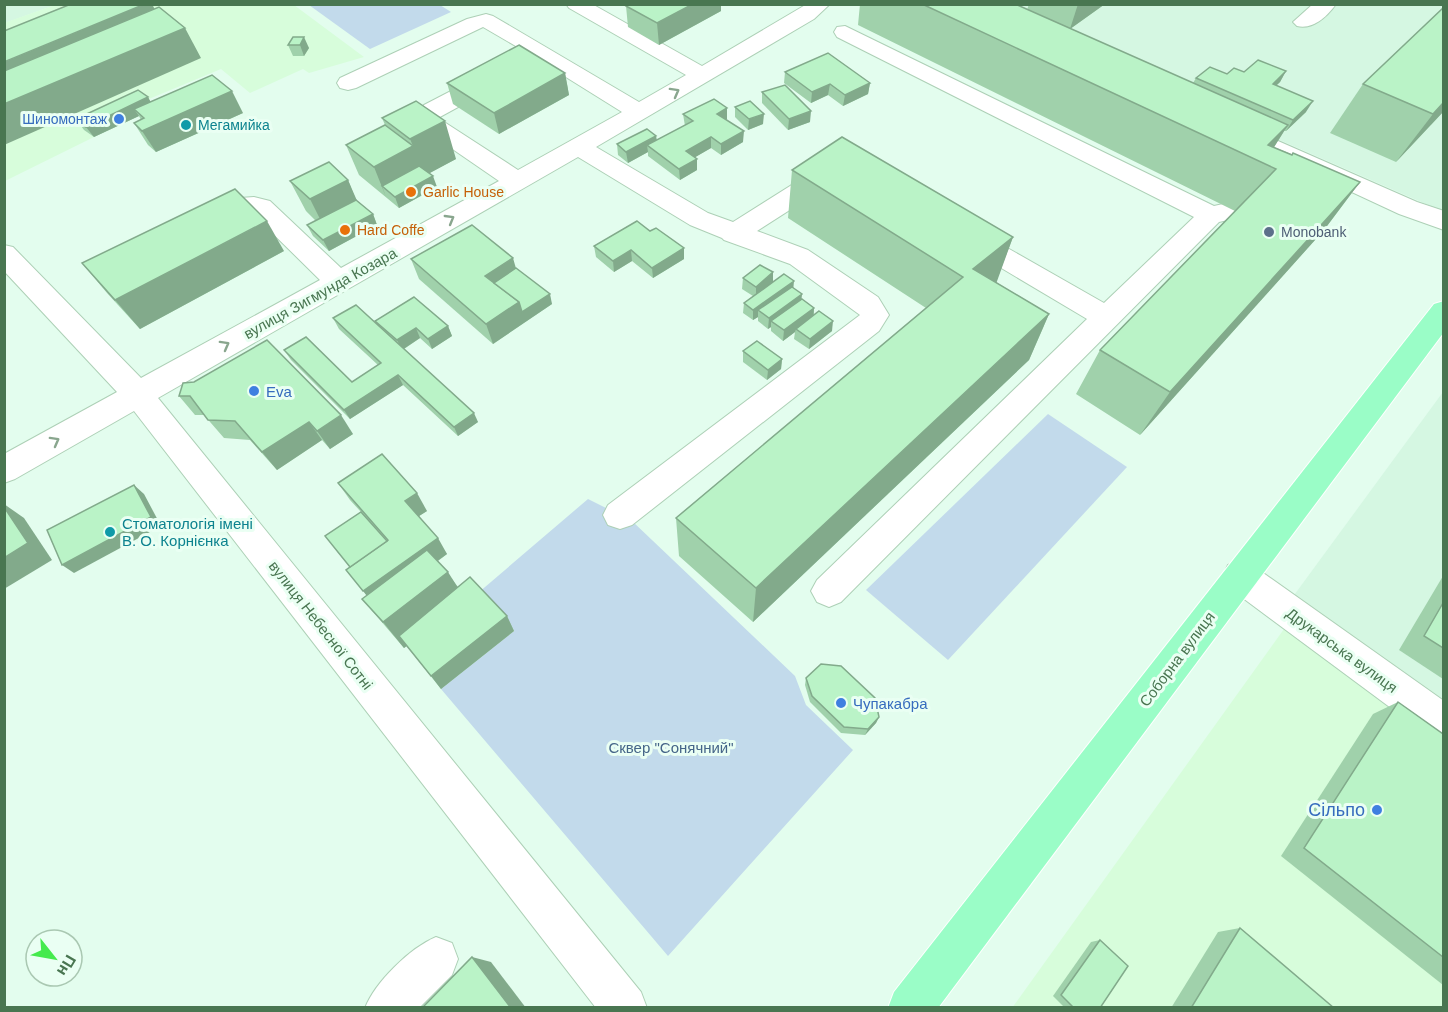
<svg xmlns="http://www.w3.org/2000/svg" width="1448" height="1012" font-family="Helvetica,sans-serif">
<rect width="100%" height="100%" fill="#e3fdee"/>
<g fill="#d5f7e2">
<path d="M5 4H55V5L5 23Z"/>
<path d="M972 5H1443V210L1435 208Z"/>
<path d="M1443 392V700L1292 598Z"/>
</g>
<g fill="#d7fddb">
<path d="M55 5H294L364 57 309 73 303 69 250 93 221 69 144 101 84 130 94 137 5 181 4 23Z"/>
<path d="M1284 629 1443 744V1007L1012 1008Z"/>
</g>
<g fill="#c2daeb">
<path d="M309 5H440L451 12 370 49Z"/>
<path d="M1048 414 1127 467 948 660 866 590Z"/>
<path d="M588 499 632 521 795 676 806 705 853 750 668 956 441 689 514 631 478 593Z"/>
</g>
<g fill="none" stroke-linecap="round" stroke-linejoin="round">
<g stroke="#add0b6" stroke-width="2">
<g id="minor">
<path d="M566 4H592L702 66 807 4H830L814 19 596 147 708 213 733 222 817 169 826 167 835 169 838 175 835 181 757 231 808 250 878 297 889 315 879 331 632 525 620 529 608 525 603 515 608 505 860 315 790 264 724 240 722 238 690 225 578 157 158 398 641 992 647 1008H596L134 411 15 479 4 483V454L117 392 4 271V245L13 247 141 378 320 280 253 214C232 214 218 233 198 227L194 221 198 215 240 198 254 197 270 201 341 268 499 181 419 126 414 116 424 105 526 52 483 27 356 88 348 90 340 88 337 83 340 78 467 19 486 14 493 16 639 102 686 75 569 8ZM537 64H545L622 112 518 170 438 118Z"/>
<path d="M1313 4H1336C1327 17 1312 30 1297 26L1293 22Z"/>
<path d="M845 26 1214 206 1232 202 1241 205 1245 211 1241 217 1219 222 841 602 829 607 817 602 811 591 817 580 1087 319 956 241 952 235 956 229 965 226 974 229 1104 303 1194 217 837 37 834 32 837 27Z"/>
<path d="M1235 122 1417 202 1444 211V230L1399 214 1227 134 1223 129 1227 124Z"/>
<path d="M1240 561 1252 565 1444 701V743L1430 737 1228 587 1223 576 1228 565Z"/>
<path d="M436 937 452 943 458 959 452 975 419 1008H365C375 982 410 948 436 937Z"/>
</g>
</g>
<g stroke="#fff" stroke-width="2">
<path id="major" d="M1444 301V332L938 1008H888L894 992 1434 304Z"/>
</g>
<use href="#minor" fill="#fff" fill-rule="evenodd"/>
<use href="#major" fill="#9afdc7" fill-rule="evenodd"/>
</g>
<g fill="#a0d1ab">
<path d="M628 4H721V11L659 45 628 27 626 6Z"/>
<path d="M860 4H1015L1027 10 1029 4H1105L1070 29 1193 83 1196 78 1227 74 1244 72 1286 71 1280 82 1276 86 1306 112 1286 131H1284L1274 147 1360 182 1324 230 1140 435 1076 394 1100 350 1235 211 858 25Z"/>
<path d="M293 37 309 48 304 56H293L288 45Z"/>
<path d="M785 72 870 83 868 94 843 106 828 95 811 103 784 83Z"/>
<path d="M565 73 569 95 499 134 453 104 447 83Z"/>
<path d="M1363 84 1443 112 1396 162 1330 133Z"/>
<path d="M762 92 810 122 788 130 762 103Z"/>
<path d="M148 97 150 102 243 113 156 152 148 145 134 123 141 120 139 116 94 137 84 130 76 119Z"/>
<path d="M735 107 763 124 748 130 735 117Z"/>
<path d="M727 108V119L726 120 743 142 721 155 711 148 695 157 697 159V170L680 180 648 156V152L628 163 618 155 617 144 656 136 657 140 685 126 683 114Z"/>
<path d="M382 118 456 159 429 173 437 187 399 208 359 175 346 145 385 125Z"/>
<path d="M792 170 1013 237 996 282 1049 314 1029 360 753 622 679 556 676 518 926 308 788 218Z"/>
<path d="M348 180 356 200 373 214 377 225 329 251 313 236 307 225 316 221 306 211 290 181Z"/>
<path d="M637 221 684 259 653 278 632 261 614 272 596 257 594 246Z"/>
<path d="M284 251 140 329 107 293 82 263Z"/>
<path d="M411 259 516 268 552 304 493 344 419 279Z"/>
<path d="M743 278 773 282 793 288 802 299 814 308V315L832 331 809 349 794 339 795 332 783 341 771 331V327L768 329 758 321V317L753 320 743 313 744 303 753 296 742 289Z"/>
<path d="M333 318 377 324 375 321 448 326 452 336 432 349 420 338 404 349 478 422 458 436 403 385 350 419 291 360 284 350 352 382 378 365 339 329Z"/>
<path d="M743 351 782 359 781 369 767 380 743 362Z"/>
<path d="M183 383 353 434 330 449 322 440 277 470 250 440 224 438 204 415H195L179 396Z"/>
<path d="M338 483 427 511 419 516 447 554 438 561 458 587 507 616 514 631 441 689 407 646 404 648 362 599 367 596 350 567 361 512 350 500Z"/>
<path d="M1443 576V679L1399 650Z"/>
<path d="M806 678 879 717 876 723 865 735 841 733 810 702 805 685Z"/>
<path d="M1398 702 1443 734V985L1281 856 1373 714Z"/>
<path d="M1240 928 1334 1008H1171L1218 932Z"/>
<path d="M1100 940V1008H1065L1053 996 1091 942Z"/>
</g>
<g fill="#82aa8b">
<path d="M145 4H152L167 33 4 102V62Z"/>
<path d="M693 4H721V11L659 45 657 23Z"/>
<path d="M1078 4H1105L1070 29Z"/>
<path d="M185 28 201 58 4 145V104Z"/>
<path d="M304 37 309 48 304 56 300 45Z"/>
<path d="M1286 71 1280 82 1266 95 1273 84Z"/>
<path d="M565 73 569 95 499 134 494 113Z"/>
<path d="M870 83 868 94 843 106 845 95Z"/>
<path d="M830 84 828 95 811 103 812 92Z"/>
<path d="M232 91 243 113 156 152 142 131Z"/>
<path d="M148 97 154 108 134 109 139 116 94 137 86 127Z"/>
<path d="M1313 101 1306 112 1286 131 1293 120Z"/>
<path d="M1443 103V112L1396 162 1433 114Z"/>
<path d="M727 108V119L717 124V114Z"/>
<path d="M811 111 810 122 788 130 789 119Z"/>
<path d="M764 114 763 124 748 130 749 119Z"/>
<path d="M445 121 456 159 391 194 382 186 386 197 374 167 413 146 410 139Z"/>
<path d="M1288 125 1264 163 1268 145Z"/>
<path d="M744 131 743 142 721 155V144Z"/>
<path d="M656 136 657 147 647 145 648 152 628 163 626 152Z"/>
<path d="M711 137V148L687 162 686 151Z"/>
<path d="M697 159V170L680 180 679 169Z"/>
<path d="M433 176 437 187 399 208 395 197Z"/>
<path d="M348 180 361 210 325 229 310 199Z"/>
<path d="M1360 182 1324 230 1140 435 1170 392Z"/>
<path d="M373 214 377 225 329 251 323 240Z"/>
<path d="M267 221 284 251 140 329 115 300Z"/>
<path d="M1013 237 996 284 973 269Z"/>
<path d="M684 248V259L653 278 652 268Z"/>
<path d="M631 250 632 261 614 272 613 261Z"/>
<path d="M513 258 519 279 489 286 485 276Z"/>
<path d="M773 272V283L756 297V287Z"/>
<path d="M794 281 793 292 758 310V317L753 320V310Z"/>
<path d="M550 294 552 304 493 344 486 324 519 302Z"/>
<path d="M802 294 801 305 771 321V327L768 329 769 318Z"/>
<path d="M814 308 813 319 796 329 795 332 783 341 784 330Z"/>
<path d="M1049 314 1029 360 753 622 756 588Z"/>
<path d="M833 321 832 331 809 349 810 339Z"/>
<path d="M448 326 452 336 432 349 428 339Z"/>
<path d="M416 328 420 338 402 350 397 340Z"/>
<path d="M782 359 781 369 767 380 768 370Z"/>
<path d="M398 375 403 385 350 419 344 410Z"/>
<path d="M474 413 478 422 458 436 454 427Z"/>
<path d="M341 415 353 434 330 449 317 431Z"/>
<path d="M309 422 322 440 277 470 262 452Z"/>
<path d="M134 485 144 494 161 526 74 573 62 565Z"/>
<path d="M417 493 427 511 416 518 405 501Z"/>
<path d="M4 504 24 518 52 560 4 589Z"/>
<path d="M438 538 447 554 375 606 363 591Z"/>
<path d="M448 572 465 599 404 648 383 622Z"/>
<path d="M507 616 514 631 441 689 431 676Z"/>
<path d="M879 717 876 723 865 735 868 729Z"/>
<path d="M472 957 491 962 526 1008H511Z"/>
</g>
<g fill="#baf3c7" stroke="#82aa8b" stroke-width="1.5">
<path d="M71 4H145L4 62V31Z"/>
<path d="M628 4H693L657 23 626 6Z"/>
<path d="M922 4H1015L1288 125 1268 145 1292 155 1293 153 1360 182 1170 392 1100 350 1276 169Z"/>
<path d="M159 7 185 28 4 104V71Z"/>
<path d="M1443 8V103L1433 114 1363 84Z"/>
<path d="M293 37H304L300 45H288Z"/>
<path d="M519 45 565 73 494 113 447 83Z"/>
<path d="M828 53 870 83 845 95 830 84 812 92 785 72Z"/>
<path d="M1258 60 1286 71 1273 84 1313 101 1293 120 1196 78 1210 67 1227 74 1234 68 1244 72Z"/>
<path d="M212 75 232 91 142 131 134 123 144 118 134 109Z"/>
<path d="M785 85 811 111 789 119 762 92Z"/>
<path d="M138 90 148 97 86 127 76 119Z"/>
<path d="M714 99 727 108 717 114 744 131 721 144 711 137 686 151 697 159 679 169 647 145 693 121 683 114Z"/>
<path d="M416 101 445 121 410 139 382 118Z"/>
<path d="M750 101 764 114 749 119 735 107Z"/>
<path d="M385 125 413 146 374 167 346 145Z"/>
<path d="M647 129 656 136 626 152 617 144Z"/>
<path d="M842 137 1013 237 973 269 1049 314 756 588 676 518 963 277 792 170Z"/>
<path d="M329 162 348 180 310 199 290 181Z"/>
<path d="M419 166 433 176 395 197 382 186Z"/>
<path d="M235 189 267 221 115 300 82 263Z"/>
<path d="M356 200 373 214 323 240 307 225Z"/>
<path d="M637 221 650 231 656 228 684 248 652 268 631 250 613 261 594 246Z"/>
<path d="M472 225 513 258 485 276 519 302 486 324 411 259Z"/>
<path d="M760 265 773 272 756 287 743 278Z"/>
<path d="M516 268 550 294 522 312 519 302 494 283Z"/>
<path d="M784 274 794 281 753 310 744 303Z"/>
<path d="M792 287 802 294 769 318 758 310Z"/>
<path d="M414 297 448 326 428 339 416 328 397 340 375 321Z"/>
<path d="M802 299 814 308 784 330 771 321Z"/>
<path d="M356 305 474 413 454 427 398 375 344 410 284 350 306 337 352 382 381 363 333 318Z"/>
<path d="M819 311 833 321 810 339 796 329Z"/>
<path d="M267 340 341 415 317 431 309 422 262 452 235 421 208 420 190 396H179L183 383 194 382Z"/>
<path d="M757 341 782 359 768 370 743 351Z"/>
<path d="M382 454 417 493 405 501 438 538 363 591 346 570 388 540 338 483Z"/>
<path d="M134 485 151 517 62 565 47 530Z"/>
<path d="M4 507 28 543 4 558Z"/>
<path d="M361 512 387 541 350 567 325 536Z"/>
<path d="M427 550 448 572 383 622 362 599Z"/>
<path d="M470 577 507 616 431 676 399 636Z"/>
<path d="M1443 603V648L1424 636Z"/>
<path d="M821 664 841 666 875 698 879 717 868 729 844 727 812 696 806 678Z"/>
<path d="M1398 702 1443 734V957L1304 848Z"/>
<path d="M1240 928 1334 1008H1191Z"/>
<path d="M1100 940 1128 966 1100 1008H1074L1061 995Z"/>
<path d="M472 957 511 1008H422Z"/>
</g>
<defs><path id="oneway-chevron" d="M-2-3.5L2.5 0L-2 3.5" fill="none" stroke-width="1.6" stroke-linecap="round" stroke-linejoin="round" transform="scale(1.5)"/></defs>
<g stroke="#89a68e">
<use href="#oneway-chevron" transform="translate(675 92) rotate(-29)"/>
<use href="#oneway-chevron" transform="translate(450 219) rotate(-30)"/>
<use href="#oneway-chevron" transform="translate(225 345) rotate(-29)"/>
<use href="#oneway-chevron" transform="translate(55 441) rotate(-29)"/>
</g>
<g fill="#3f7fe0" stroke="#eafff3" stroke-width="2">
<circle cx="119" cy="119" r="6"/>
<circle cx="254" cy="391" r="6"/>
<circle cx="841" cy="703" r="6"/>
<circle cx="1377" cy="810" r="6"/>
</g>
<g fill="#0f9aa8" stroke="#eafff3" stroke-width="2">
<circle cx="186" cy="125" r="6"/>
<circle cx="110" cy="532" r="6"/>
</g>
<g fill="#e8710a" stroke="#eafff3" stroke-width="2">
<circle cx="411" cy="192" r="6"/>
<circle cx="345" cy="230" r="6"/>
</g>
<circle fill="#5c6f8a" stroke="#eafff3" stroke-width="2" cx="1269" cy="232" r="6"/>
<g text-anchor="middle" dominant-baseline="central" stroke-width="6" stroke-linejoin="round" paint-order="stroke">
<g font-size="14" fill="#366cbe" stroke="#eafff3" text-anchor="end">
<text x="107" y="119">Шиномонтаж</text>
</g>
<g font-size="14" fill="#0d838f" stroke="#eafff3" text-anchor="start">
<text x="198" y="125">Мегамийка</text>
</g>
<g font-size="14" fill="#c56008" stroke="#eafff3" text-anchor="start">
<text x="423" y="192">Garlic House</text>
<text x="357" y="230">Hard Coffe</text>
</g>
<g font-size="14" fill="#4e5e75" stroke="#eafff3" text-anchor="start">
<text x="1281" y="232">Monobank</text>
</g>
<g font-size="15" fill="#497651" stroke="#eafff3">
<text transform="translate(320 293) rotate(-29)">вулиця Зигмунда Козара</text>
<text transform="translate(321 625) rotate(52)">вулиця Небесної Сотні</text>
<text transform="translate(1342 650) rotate(36)">Друкарська вулиця</text>
<text transform="translate(1177 659) rotate(-53)">Соборна вулиця</text>
</g>
<g font-size="15" fill="#366cbe" stroke="#eafff3" text-anchor="start">
<text x="266" y="391">Eva</text>
<text x="853" y="703">Чупакабра</text>
</g>
<g font-size="15" fill="#0d838f" stroke="#eafff3" text-anchor="start">
<text x="122" y="523">Стоматологія імені<tspan x="122" dy="17">В. О. Корнієнка</tspan></text>
</g>
<g font-size="15" fill="#456588" stroke="#eafff3">
<text x="671" y="747">Сквер "Сонячний"</text>
</g>
<g font-size="18" fill="#366cbe" stroke="#eafff3" text-anchor="end">
<text x="1365" y="810">Сільпо</text>
</g>
</g>
<rect width="1448" height="1012" fill="none" stroke="#497651" stroke-width="12"/>
<g transform="translate(54 958) rotate(121)"><circle r="28" fill="#eafff3" stroke="#aac8b2" stroke-width="1.5"/>
<path d="M0-4.5L10 22L0 15L-10 22Z" fill="#45ea4d"/>
<text y="-9" font-size="16" font-weight="bold" text-anchor="middle" fill="#497651">Пн</text>
</g>
</svg>
